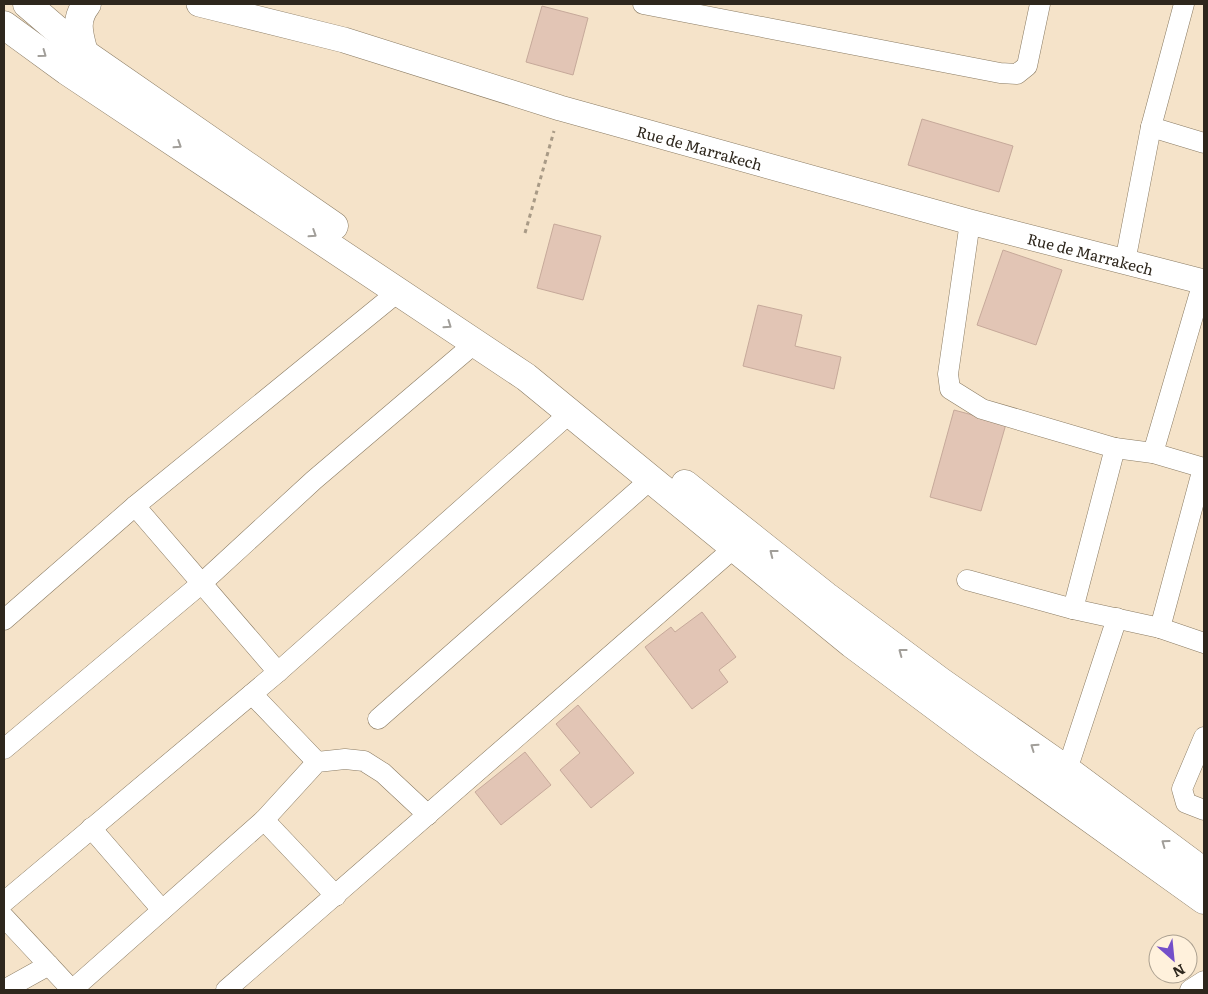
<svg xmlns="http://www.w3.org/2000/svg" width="1208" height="994" font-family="Literata,serif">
<rect width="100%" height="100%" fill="#f5e3c9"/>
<g fill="#e2c5b5" stroke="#c6a99a">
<path d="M542 6 588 18 573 75 526 62Z"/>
<path d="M922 119 1013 146 999 192 908 165Z"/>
<path d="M554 224 601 236 583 300 537 288Z"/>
<path d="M1003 250 1062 270 1036 345 977 325Z"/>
<path d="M758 305 802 315 795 346 841 357 834 389 743 366Z"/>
<path d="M954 410 1006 424 981 511 930 497Z"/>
<path d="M702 612 736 657 719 670 728 682 692 709 645 647 671 627 675 632Z"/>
<path d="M578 705 634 773 591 808 560 770 580 753 556 724Z"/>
<path d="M525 752 551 785 501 825 475 792Z"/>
</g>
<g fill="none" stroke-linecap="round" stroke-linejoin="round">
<g stroke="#8a7b63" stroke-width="21">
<g id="minor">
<path d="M643 4 1000 73 1017 74 1027 66 1040 4"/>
<path d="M1151 127 1204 143"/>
<path d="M970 222 948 374 950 389 982 409 1115 448 1153 453 1204 468"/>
<path d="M1125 262 1151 127 1184 4"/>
<path d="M1153 453 1203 282"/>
<path d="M135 506 278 672"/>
<path d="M967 580 1073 609 1160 628 1204 643"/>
<path d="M1073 609 1115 448"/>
<path d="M4 620 135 506 399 291"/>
<path d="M1160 628 1203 468"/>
<path d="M252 694 317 762"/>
<path d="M378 719 650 480"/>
<path d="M1204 737 1182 789 1186 803 1204 810"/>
<path d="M4 749 202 583 314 480 474 344"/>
<path d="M1067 770 1117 618"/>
<path d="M264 820 336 896"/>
<path d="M91 828 162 910"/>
<path d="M4 902 278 672 570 413"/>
<path d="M4 917 72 990"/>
<path d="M4 990 49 965"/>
<path d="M72 990 264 820 317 762 345 759 364 761 383 773 428 815"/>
<path d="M226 990 734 548"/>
<path d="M1190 990 1204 981"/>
</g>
</g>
<g stroke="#8a7b63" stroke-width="26">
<g id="tertiary">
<path id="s1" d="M199 4 344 40 560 108 970 222 1204 282"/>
</g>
</g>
<g stroke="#8a7b63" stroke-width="29">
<g id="secondary">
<path d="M27 4 84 53 334 226"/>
<path d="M4 25 67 71 526 377 852 644 982 741 1204 900"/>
<path d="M84 53C79 34 74 20 87 4"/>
<path d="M685 484 826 596 940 681 1067 770 1204 872"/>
</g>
</g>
<path stroke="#a89a86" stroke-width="3" stroke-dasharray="4 4" stroke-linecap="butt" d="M525 233 554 131"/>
<use href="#minor" stroke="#fff" stroke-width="20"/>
<use href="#tertiary" stroke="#fff" stroke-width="25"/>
<use href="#secondary" stroke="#fff" stroke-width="28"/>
</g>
<defs><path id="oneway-chevron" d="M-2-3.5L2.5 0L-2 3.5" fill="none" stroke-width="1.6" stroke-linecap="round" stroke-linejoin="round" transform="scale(1.25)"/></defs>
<g stroke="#a19e99">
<use href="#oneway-chevron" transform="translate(43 54) rotate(36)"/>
<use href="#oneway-chevron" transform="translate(178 145) rotate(33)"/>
<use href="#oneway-chevron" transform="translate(313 234) rotate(33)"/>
<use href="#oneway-chevron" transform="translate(448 325) rotate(35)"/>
<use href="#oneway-chevron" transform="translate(773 553) rotate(-142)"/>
<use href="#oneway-chevron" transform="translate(902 652) rotate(-143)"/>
<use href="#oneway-chevron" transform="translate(1034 747) rotate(-145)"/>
<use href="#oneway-chevron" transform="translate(1165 843) rotate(-144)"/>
</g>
<g text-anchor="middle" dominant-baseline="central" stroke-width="4" stroke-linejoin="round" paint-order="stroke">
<g font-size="15" fill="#2e271d" stroke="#fff1dc">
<text stroke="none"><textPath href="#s1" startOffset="521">Rue de Marrakech</textPath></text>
<text stroke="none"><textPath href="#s1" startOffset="926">Rue de Marrakech</textPath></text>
</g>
</g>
<rect width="1208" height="994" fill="none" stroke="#2e271d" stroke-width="10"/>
<g transform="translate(1173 959) rotate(153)"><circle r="24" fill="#fff1dc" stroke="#aba090"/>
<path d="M0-4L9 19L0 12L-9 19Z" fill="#744fc9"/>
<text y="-8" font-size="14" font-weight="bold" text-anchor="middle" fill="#2e271d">N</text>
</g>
</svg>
